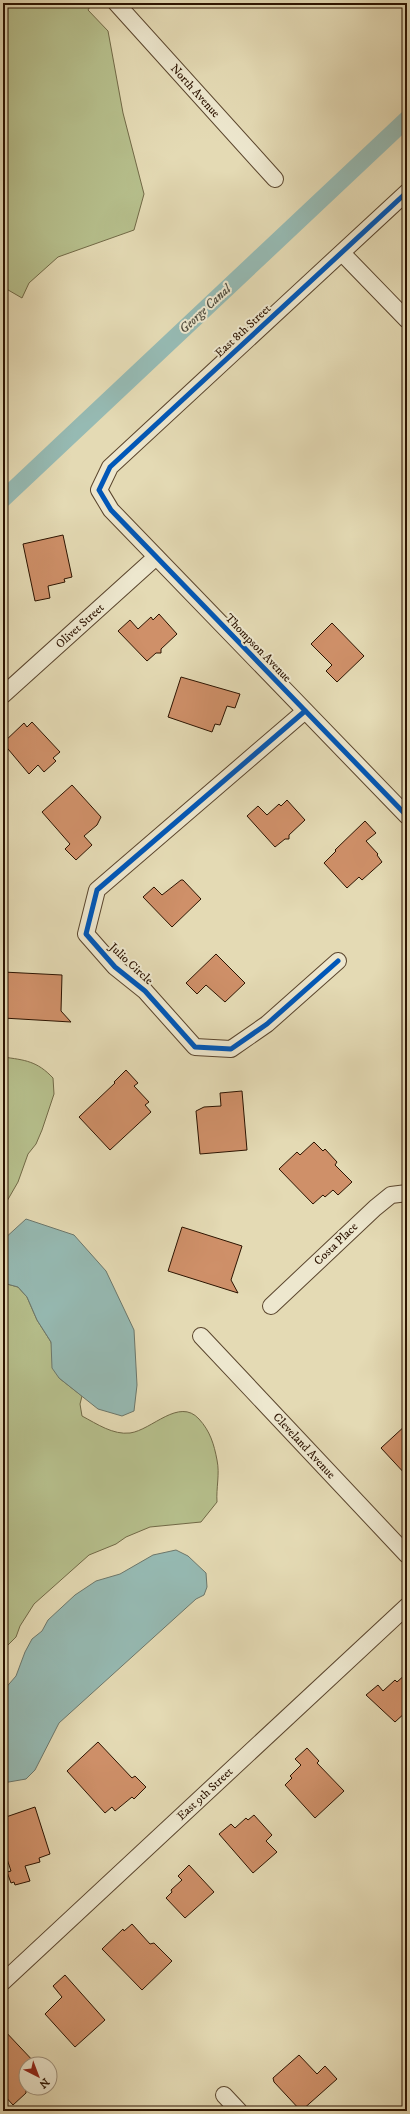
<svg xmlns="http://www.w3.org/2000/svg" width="410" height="2114" font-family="'IM FELL DW Pica',serif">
<rect width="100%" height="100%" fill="#e4dab4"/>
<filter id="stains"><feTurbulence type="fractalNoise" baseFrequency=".005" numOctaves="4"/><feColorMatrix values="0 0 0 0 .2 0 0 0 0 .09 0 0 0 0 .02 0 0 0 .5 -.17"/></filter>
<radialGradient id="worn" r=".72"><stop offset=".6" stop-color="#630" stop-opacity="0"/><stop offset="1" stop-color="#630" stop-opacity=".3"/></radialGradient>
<g fill="#b6bf8c" stroke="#716946">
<path d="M3 3H92L88 10 108 31 123 113 144 194 134 230 58 257 29 283 22 298 3 287Z"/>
<path d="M3 1057C25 1060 37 1061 53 1078L54 1094 42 1130 36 1144 28 1154 18 1182 3 1208Z"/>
<path d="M3 1280 7 1284 18 1287 27 1297 37 1320 51 1342 59 1378 82 1396 80 1404 82 1416C97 1424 113 1435 130 1433 152 1430 179 1397 199 1419 210 1431 214 1444 217 1460 220 1474 216 1488 217 1502L201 1522 150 1527 126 1537 116 1544 89 1555 34 1604 20 1626 16 1637 3 1650Z"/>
</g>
<g fill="#96bab3" stroke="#6c776b">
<path d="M26 1219 74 1235 106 1271 134 1330 137 1385 134 1411 122 1416 98 1409 59 1378 52 1368 51 1342 37 1320 27 1297 18 1287 7 1284 3 1280V1240Z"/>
<path d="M176 1550 188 1556 206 1573 207 1587 204 1595 196 1599 59 1723 35 1770 26 1779 3 1783V1691L16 1676 25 1652 32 1639 42 1631 48 1620 75 1595 96 1581 120 1574 153 1555Z"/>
</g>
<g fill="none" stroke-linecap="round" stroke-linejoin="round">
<path stroke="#96bab3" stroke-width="17" d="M3 499 407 119"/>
</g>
<g fill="#cf9069" stroke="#2c1300">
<path d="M63 535 72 577 64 579 65 582 48 586 50 598 35 601 23 544Z"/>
<path d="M159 614 177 634 161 649V653H156L147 661 118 631 130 620 138 629 151 617 153 620Z"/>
<path d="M332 623 364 656 337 682 326 671 332 665 311 644Z"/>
<path d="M181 677 240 694 235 708 227 706 220 725 215 724 212 732 168 717Z"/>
<path d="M32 722 60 752 53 758 56 761 44 772 38 765 29 774 3 743 24 723 27 727Z"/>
<path d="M72 785 101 817 97 825 84 836 92 845 76 860 65 849 70 844 42 812Z"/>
<path d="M287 800 305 820 289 835V839H285L275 847 247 816 258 806 267 815 279 804 281 806Z"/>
<path d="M365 821 376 833 366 841 378 854 377 855 382 862 362 880 359 877 347 888 324 863 336 851 335 850Z"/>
<path d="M181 880H183L201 899 172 927 143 897 154 887 162 895Z"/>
<path d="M216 954 245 983 225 1002 206 985 197 994 186 983Z"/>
<path d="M3 972 62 975 61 1011 71 1022 3 1018Z"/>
<path d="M126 1070 138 1083 134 1086 149 1102 145 1105 151 1112 110 1150 79 1117 115 1083 114 1082Z"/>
<path d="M242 1091 247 1150 200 1154 196 1111 204 1107 221 1106 220 1093Z"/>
<path d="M314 1142 323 1151 325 1149 337 1162 335 1165 352 1182 338 1195 333 1190 325 1197 323 1195 313 1204 279 1169 297 1152 300 1155Z"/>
<path d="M182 1227 242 1246 231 1280 238 1293 168 1271Z"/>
<path d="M407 1424V1476L381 1448Z"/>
<path d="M407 1673V1711L395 1722 366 1695 378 1685 383 1691 395 1680 397 1682Z"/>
<path d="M98 1742 132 1778 135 1776 146 1787 134 1799 132 1797 115 1811 112 1807 105 1813 67 1771Z"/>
<path d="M307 1748 319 1761 317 1763 344 1791 315 1818 285 1785 292 1778 290 1776 301 1765 295 1759Z"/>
<path d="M35 1807 50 1854 39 1858 40 1862 25 1866 30 1881 15 1885 14 1882 11 1883 7 1872 11 1871 3 1847V1818Z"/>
<path d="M254 1815 272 1835 266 1841 277 1852 253 1873 219 1834 231 1824 235 1828 246 1818 248 1820Z"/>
<path d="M189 1865 214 1892 185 1918 166 1898 172 1892 171 1890 182 1880 178 1876Z"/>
<path d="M132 1924 150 1944 154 1943 172 1961 142 1990 102 1949 123 1929 124 1931Z"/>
<path d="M65 1975 105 2020 75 2047 45 2014 62 1997 53 1986Z"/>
<path d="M3 2029 36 2064H26V2093L13 2105 3 2094Z"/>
<path d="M299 2055 317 2074 325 2066 337 2079 301 2111 274 2082 273 2078Z"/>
</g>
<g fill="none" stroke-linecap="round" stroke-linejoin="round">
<g stroke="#5a452d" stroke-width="18">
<g id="minor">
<path d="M116 3 275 179"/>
<path d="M407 192 110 467 99 490 111 510 407 816"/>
<path d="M342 253 407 320"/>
<path d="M3 695 156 557"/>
<path d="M305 711 97 890 86 934 115 967 145 991 195 1047 231 1049 267 1024 338 961"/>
<path d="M271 1306 375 1208 391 1195 407 1193"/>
<path d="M201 1336 407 1555"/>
<path d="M3 1982 407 1606"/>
<path d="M224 2095 239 2111"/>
</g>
</g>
<use href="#minor" stroke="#ede7ce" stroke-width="16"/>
<g stroke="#ede7ce" stroke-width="8">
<g id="cycleway">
<path d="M407 192 110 467 99 490 111 510 407 816"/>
<path d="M305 711 97 890 86 934 115 967 145 991 195 1047 231 1049 267 1024 338 961"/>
</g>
</g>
<use href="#cycleway" stroke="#0057b8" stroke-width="5"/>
</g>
<g text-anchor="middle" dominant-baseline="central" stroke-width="4" stroke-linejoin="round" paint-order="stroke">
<g font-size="12" fill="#2c1300" stroke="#ede7ce">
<text transform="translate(195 91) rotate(48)">North Avenue</text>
<text transform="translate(243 331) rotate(-43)">East 8th Street</text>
<text transform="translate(80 626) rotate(-42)">Olivet Street</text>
<text transform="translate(258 648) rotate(46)">Thompson Avenue</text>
<text transform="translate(131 964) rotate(43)">Julio Circle</text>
<text transform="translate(336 1244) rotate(-44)">Costa Place</text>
<text transform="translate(304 1446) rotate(47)">Cleveland Avenue</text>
<text transform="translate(205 1794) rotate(-43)">East 9th Street</text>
</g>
<g font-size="13" font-style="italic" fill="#514d3f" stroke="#ede7ce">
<text transform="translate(205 309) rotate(-43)">George Canal</text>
</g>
</g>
<rect width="410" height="2114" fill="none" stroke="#e4dab4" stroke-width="16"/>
<rect x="4" y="4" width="402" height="2106" fill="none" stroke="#2c1300" stroke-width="2"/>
<rect x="8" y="8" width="394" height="2098" fill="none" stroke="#2c1300"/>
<g transform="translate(38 2076) rotate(138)"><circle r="19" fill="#ede7ce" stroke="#a0927c"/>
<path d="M0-3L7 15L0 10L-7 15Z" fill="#8f2418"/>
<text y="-6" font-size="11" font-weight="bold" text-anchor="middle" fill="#2c1300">N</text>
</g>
<rect width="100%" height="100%" filter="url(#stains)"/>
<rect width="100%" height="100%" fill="url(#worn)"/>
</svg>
